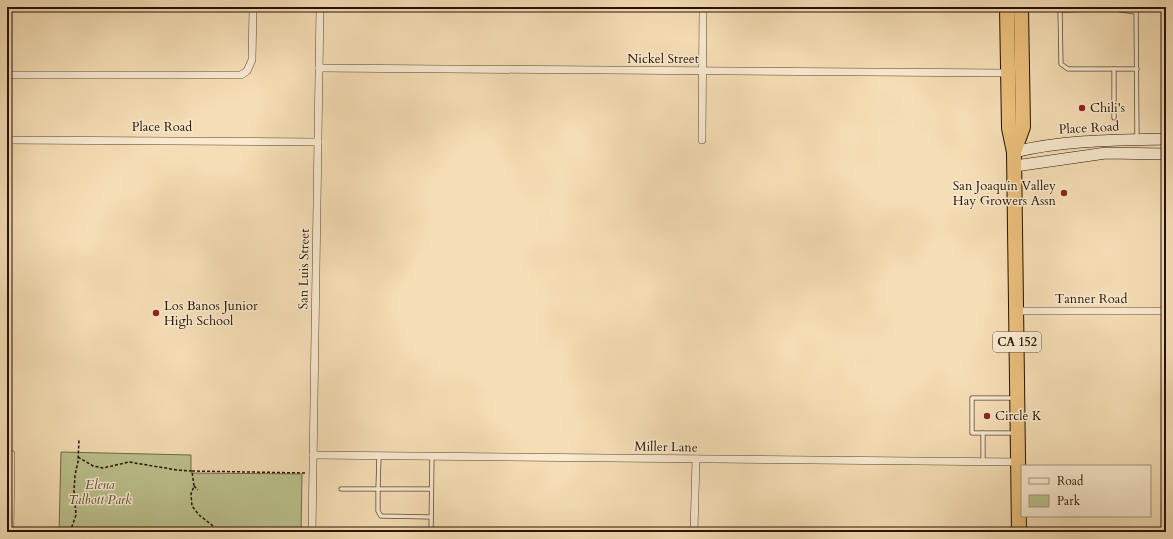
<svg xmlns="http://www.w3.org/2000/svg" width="1173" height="539" font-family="Cardo,serif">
<rect width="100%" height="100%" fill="#f5ddb5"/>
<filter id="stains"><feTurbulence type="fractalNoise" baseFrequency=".005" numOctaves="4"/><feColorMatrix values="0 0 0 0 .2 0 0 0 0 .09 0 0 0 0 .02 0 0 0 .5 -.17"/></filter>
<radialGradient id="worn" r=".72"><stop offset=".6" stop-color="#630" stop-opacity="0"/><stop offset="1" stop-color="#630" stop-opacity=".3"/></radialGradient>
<path fill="#bbc18e" stroke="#706a47" d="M61 452 191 455V473L302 474 301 532H59Z"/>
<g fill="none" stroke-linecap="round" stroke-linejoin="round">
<g stroke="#5a452d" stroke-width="5">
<g id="lane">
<path d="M1136 7 1137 139"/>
<path d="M1136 12 1113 9 1060 10 1061 64 1068 69H1137"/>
<path d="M1114 118V69"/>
<path d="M1014 398H972V433H1015"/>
<path d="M983 433V462"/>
<path d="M341 489H378L379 456"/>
<path d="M431 517 381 516 378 511V489H431"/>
<path d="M431 532 432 456"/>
</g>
</g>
<g stroke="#5a452d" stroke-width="8">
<g id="street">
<path d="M319 68 1008 73"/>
<path d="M7 75H241L247 71 252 60 253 7"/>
<path d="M7 140 318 142"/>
<path d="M702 140 703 7"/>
<path d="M1017 311H1166"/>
<path d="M313 455 1018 462"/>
<path d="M10 532 11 454"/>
<path d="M312 532 320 7"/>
<path d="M694 532 696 459"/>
</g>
</g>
<g stroke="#261200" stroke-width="12">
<g id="secondary">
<path d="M1014 152C1064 140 1115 140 1166 139"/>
<path d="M1015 166 1106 153 1166 154"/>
</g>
</g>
<g stroke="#261200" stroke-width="16">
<g id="highway">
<path d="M1007 7 1009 128 1014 152 1019 532"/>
<path d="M1014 152 1023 127 1021 7"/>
</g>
</g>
<g stroke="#261200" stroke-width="1.5" stroke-dasharray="3 2" stroke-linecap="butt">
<path d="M78 457 93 466 103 468 129 462 177 470 192 471 194 486 191 494 192 506 199 515 221 532"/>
<path d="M192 471 306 473"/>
<path d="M194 486 198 490"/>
<path d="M70 532 76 515 74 491 75 475 78 462 79 439"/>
</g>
<use href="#lane" stroke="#f8e9cf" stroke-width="3.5"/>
<use href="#street" stroke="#f8e9cf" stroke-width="7"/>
<use href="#secondary" stroke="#f8e9cf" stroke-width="11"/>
<use href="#highway" stroke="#eabe7a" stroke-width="14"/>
</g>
<g fill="#8f2418" stroke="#f8e9cf" stroke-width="1.5">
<circle cx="1082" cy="108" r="4"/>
<circle cx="1064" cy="193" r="4"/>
<circle cx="156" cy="313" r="4"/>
<circle cx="987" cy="416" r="4"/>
</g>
<g text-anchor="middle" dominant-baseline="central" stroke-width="3" stroke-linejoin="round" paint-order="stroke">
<rect fill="#f8e9cf" stroke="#65523e" stroke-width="1" x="993" y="332" width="48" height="20" rx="3"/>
<g font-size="12" font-weight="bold" fill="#261200">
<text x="1017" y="342">CA 152</text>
</g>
<g font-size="13" fill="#261200" stroke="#f8e9cf">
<text x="663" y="59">Nickel Street</text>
<text x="162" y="127">Place Road</text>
<text transform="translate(1089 128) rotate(-3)">Place Road</text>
<text transform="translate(304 269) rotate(-89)">San Luis Street</text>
<text x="1091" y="299">Tanner Road</text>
<text transform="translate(666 447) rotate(1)">Miller Lane</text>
</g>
<g font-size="13" fill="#261200" stroke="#f8e9cf" text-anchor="start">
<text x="1090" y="108">Chili's</text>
<text x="1056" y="186" text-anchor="end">San Joaquin Valley<tspan x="1056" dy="15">Hay Growers Assn</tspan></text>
<text x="164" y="306">Los Banos Junior<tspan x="164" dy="15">High School</tspan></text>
<text x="995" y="416">Circle K</text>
</g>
<g font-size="13" font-style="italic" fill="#5a4f32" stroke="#f8e9cf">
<text x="100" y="485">Elena<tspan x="100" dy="15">Talbott Park</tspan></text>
</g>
</g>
<rect width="1173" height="539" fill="none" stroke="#f5ddb5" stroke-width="24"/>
<rect x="8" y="8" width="1157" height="523" fill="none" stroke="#261200" stroke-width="2"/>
<rect x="12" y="12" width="1149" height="515" fill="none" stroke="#261200"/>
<rect x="1021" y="465" width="130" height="52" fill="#f8e9cf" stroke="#a4937c"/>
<rect x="1029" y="478" width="20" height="6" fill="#f8e9cf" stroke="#a4937c"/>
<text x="1057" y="485" font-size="12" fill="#261200">Road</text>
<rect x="1029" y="495" width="20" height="12" fill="#bbc18e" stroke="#a4937c"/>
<text x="1057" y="505" font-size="12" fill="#261200">Park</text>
<rect width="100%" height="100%" filter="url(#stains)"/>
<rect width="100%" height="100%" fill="url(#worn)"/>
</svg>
